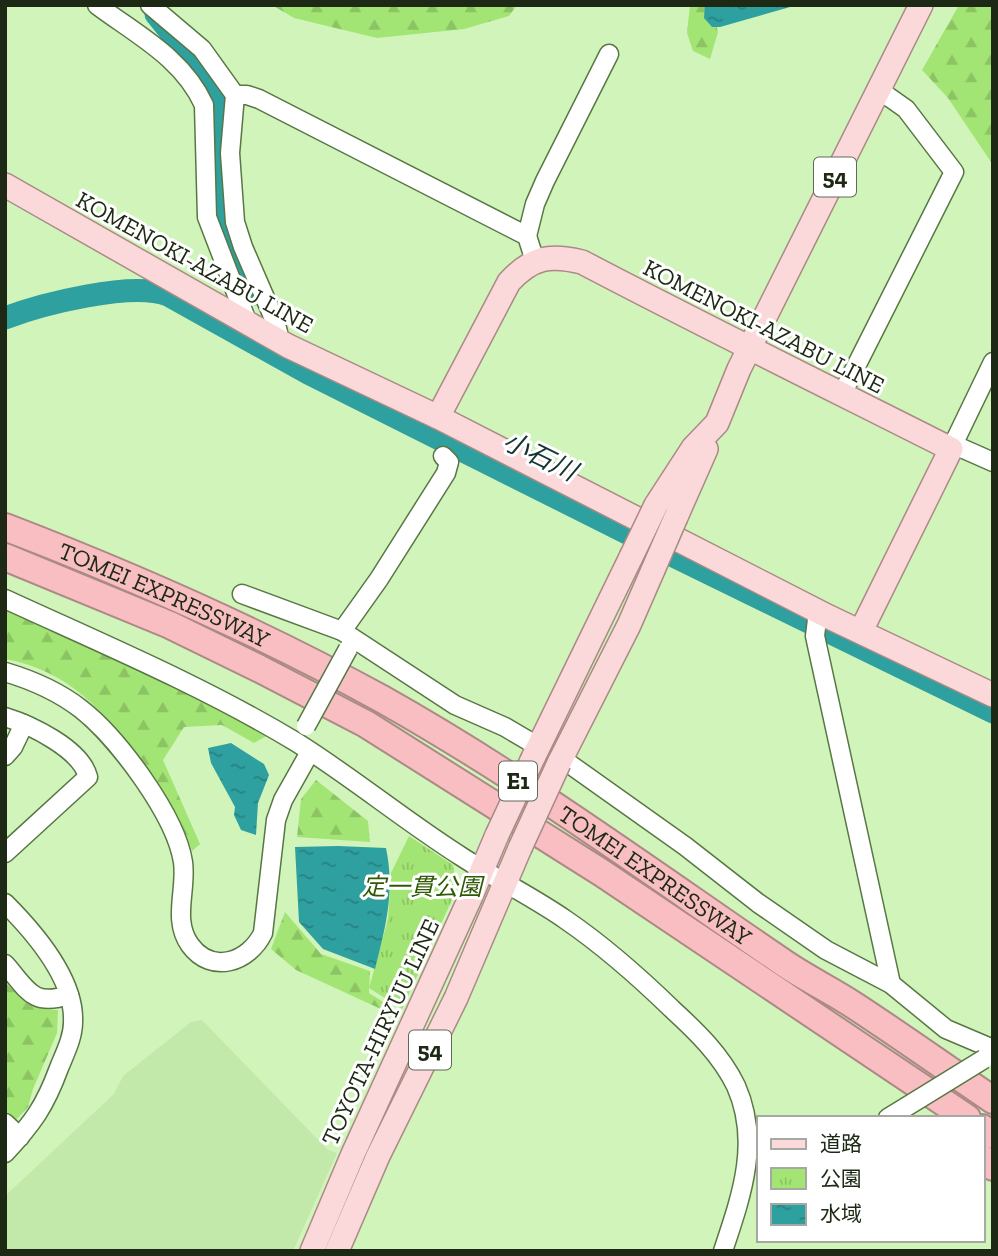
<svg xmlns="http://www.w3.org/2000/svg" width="998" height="1256" font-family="'Zilla Slab','Noto Sans JP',serif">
<defs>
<pattern id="forest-firs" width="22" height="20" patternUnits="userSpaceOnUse" patternTransform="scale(1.75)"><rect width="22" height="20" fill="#a3e574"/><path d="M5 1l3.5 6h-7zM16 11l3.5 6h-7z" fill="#8cc464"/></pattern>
<pattern id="park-tufts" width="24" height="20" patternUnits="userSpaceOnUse" patternTransform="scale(1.75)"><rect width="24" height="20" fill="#a3e574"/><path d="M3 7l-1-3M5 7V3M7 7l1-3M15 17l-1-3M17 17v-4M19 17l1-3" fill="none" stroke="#8cc464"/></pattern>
<pattern id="water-ripples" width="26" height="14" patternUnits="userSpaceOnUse" patternTransform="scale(1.75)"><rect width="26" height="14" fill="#2ea09f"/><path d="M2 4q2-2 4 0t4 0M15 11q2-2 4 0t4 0" fill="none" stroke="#278280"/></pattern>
</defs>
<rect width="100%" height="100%" fill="#d1f4bb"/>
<path fill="#c2e8aa" d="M202 1020 328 1150 337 1153 293 1251H5V1196L114 1094 123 1076 191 1022Z"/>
<g fill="url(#forest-firs)">
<path d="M272 5H517L509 16 464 29 377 38 294 18Z"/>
<path d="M690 5H715L713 12 718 32 710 59 693 51 687 33Z"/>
<path d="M959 5H993V165L948 98 922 70Z"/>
<path d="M5 607 162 678 270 734 254 743 222 725 184 727 163 760 200 844 192 851C182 818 164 794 145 767 107 715 72 671 5 659Z"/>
<path d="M316 780 368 821 370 842 297 837 301 799Z"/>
<path d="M285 912 321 954 370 971 369 993 399 1012 396 1016 296 970 271 949Z"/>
<path d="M5 982C24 1001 29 1009 58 1010L57 1033 33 1089 28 1107 15 1121 5 1113Z"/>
</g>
<path fill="url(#park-tufts)" d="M409 836 453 865 457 889 402 1009 369 988 388 919 391 873Z"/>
<g fill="url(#water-ripples)">
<path d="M705 5H797L720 27H712L704 18Z"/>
<path d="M231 743 264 764 269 775 258 803 256 835 241 830 234 815 235 807 211 763 208 748Z"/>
<path d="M338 846 386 848C395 891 386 926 375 969L323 949 299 922 295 847Z"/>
</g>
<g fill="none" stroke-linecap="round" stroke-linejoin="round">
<g stroke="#2ea09f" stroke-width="23">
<path d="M156 14 214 86 221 104 220 151 225 226 231 244 255 294"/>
<path d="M5 318C42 304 132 281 168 295L308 373 651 545 993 712"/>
</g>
<g stroke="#587744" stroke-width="21">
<g id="minor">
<path d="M97 5C137 35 183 58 204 105L207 217 245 316 243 321"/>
<path d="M150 5 202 49 235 95 230 153 235 222 243 247 275 321 278 332 275 339"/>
<path d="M235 95H247L259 99 527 236 535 261"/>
<path d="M527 236 535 204 545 181 609 54"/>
<path d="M842 394 954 172 906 109 879 90"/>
<path d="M951 449 993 362"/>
<path d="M951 449 959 447 993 462"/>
<path d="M242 594 342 631 455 705 505 727 539 747"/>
<path d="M5 599C103 644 203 686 296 742 352 777 405 821 462 857 496 879 533 897 566 920 604 946 639 977 672 1009 697 1032 721 1055 736 1086 761 1142 741 1197 723 1251"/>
<path d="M818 611 815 636 891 984"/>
<path d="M342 631 379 579 446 473 449 462 443 456"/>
<path d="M5 672C32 680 59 692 81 709 118 738 176 816 183 862 187 890 172 920 190 945 212 975 249 962 263 933L276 820 283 800 310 752"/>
<path d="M5 717C31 725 81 749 88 777L5 853"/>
<path d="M5 756 13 747 24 724"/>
<path d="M561 758 685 846 758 903 826 950 891 984 946 1029 993 1049"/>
<path d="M5 903C33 931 75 979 73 1022 73 1038 65 1053 59 1068 45 1106 33 1123 5 1153"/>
<path d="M5 964C28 990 32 1007 69 995"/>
<path d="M888 1118 906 1107"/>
<path d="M5 1123 20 1137"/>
</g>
</g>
<g stroke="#ab8a85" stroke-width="26">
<g id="major">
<path d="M5 185 288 346 438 417 829 617 993 695"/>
<path d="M438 417 509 282C532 257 550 254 582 262 704 326 828 387 951 449L861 631"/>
<path d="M656 505 693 448 717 423 739 369 921 5"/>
<path d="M676 517 706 449"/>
<path d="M533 758 631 557"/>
<path d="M559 763 629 625 653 570"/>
<path d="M312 1251 353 1154 471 896 497 835"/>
<path d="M337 1251 378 1156 456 998 520 848"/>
</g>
</g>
<g stroke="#ab8a85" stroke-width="30">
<g id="highway">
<path id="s1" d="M5 527C135 577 260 632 382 699 521 777 649 871 781 961 805 978 831 990 855 1006 901 1036 947 1069 993 1100"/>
<path d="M5 557 170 625 260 669 366 724 602 873 967 1118"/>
<path d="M982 1128 993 1135"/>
<path d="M982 1158 993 1167"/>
</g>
</g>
<use href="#minor" stroke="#fff" stroke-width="18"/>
<use href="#major" stroke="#fbd8da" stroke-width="23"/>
<use href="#highway" stroke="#f8bec2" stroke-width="26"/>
<g stroke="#587744" stroke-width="21" stroke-linecap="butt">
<g id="minor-bridge">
<path d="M306 726 348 649"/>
<path d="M906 1107 984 1059"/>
</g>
</g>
<g stroke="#ab8a85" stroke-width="26" stroke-linecap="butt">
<g id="major-bridge">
<path d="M631 557 656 505"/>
<path d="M653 570 676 517"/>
<path d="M497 835 533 758"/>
<path d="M520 848 559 763"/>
</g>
</g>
<use href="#minor-bridge" stroke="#fff" stroke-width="18"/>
<use href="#major-bridge" stroke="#fbd8da" stroke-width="23"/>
</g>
<g text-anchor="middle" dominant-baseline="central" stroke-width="6" stroke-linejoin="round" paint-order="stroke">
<g fill="#fff" stroke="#61695a" stroke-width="2">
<rect x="814" y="157.5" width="42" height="39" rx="5"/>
<rect x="499" y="761.5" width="38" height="39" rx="5"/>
<rect x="409" y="1030.5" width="42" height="39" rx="5"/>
</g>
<g font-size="23" font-weight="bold" fill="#1d2914">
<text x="835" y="177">54</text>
<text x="518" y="781">E1</text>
<text x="430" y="1050">54</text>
</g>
<g font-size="24" fill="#1d2914" stroke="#fff">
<text transform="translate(195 262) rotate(29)">KOMENOKI-AZABU LINE</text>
<text transform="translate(764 326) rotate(27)">KOMENOKI-AZABU LINE</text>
<text stroke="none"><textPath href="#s1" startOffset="173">TOMEI EXPRESSWAY</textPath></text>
<text stroke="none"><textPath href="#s1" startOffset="740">TOMEI EXPRESSWAY</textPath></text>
<text transform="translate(380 1032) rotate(-65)">TOYOTA-HIRYUU LINE</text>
</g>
<g font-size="24" font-style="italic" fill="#305905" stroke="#fff">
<text x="422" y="886">定一貫公園</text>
</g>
<g font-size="26" font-style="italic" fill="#133433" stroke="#fff">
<text transform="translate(540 456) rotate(26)">小石川</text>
</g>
</g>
<rect width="998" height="1256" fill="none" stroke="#1d2914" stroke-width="14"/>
<rect x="757" y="1116" width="228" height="126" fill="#ffffff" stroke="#a5a9a1" stroke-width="2"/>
<rect x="771" y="1139" width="35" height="10" fill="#fbd8da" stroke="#a5a9a1" stroke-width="2"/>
<text x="820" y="1151" font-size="21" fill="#1d2914">道路</text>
<rect x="771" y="1168" width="35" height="21" fill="url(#park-tufts)" stroke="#a5a9a1" stroke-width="2"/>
<text x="820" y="1186" font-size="21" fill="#1d2914">公園</text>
<rect x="771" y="1204" width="35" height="21" fill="url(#water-ripples)" stroke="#a5a9a1" stroke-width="2"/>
<text x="820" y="1221" font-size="21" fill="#1d2914">水域</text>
</svg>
